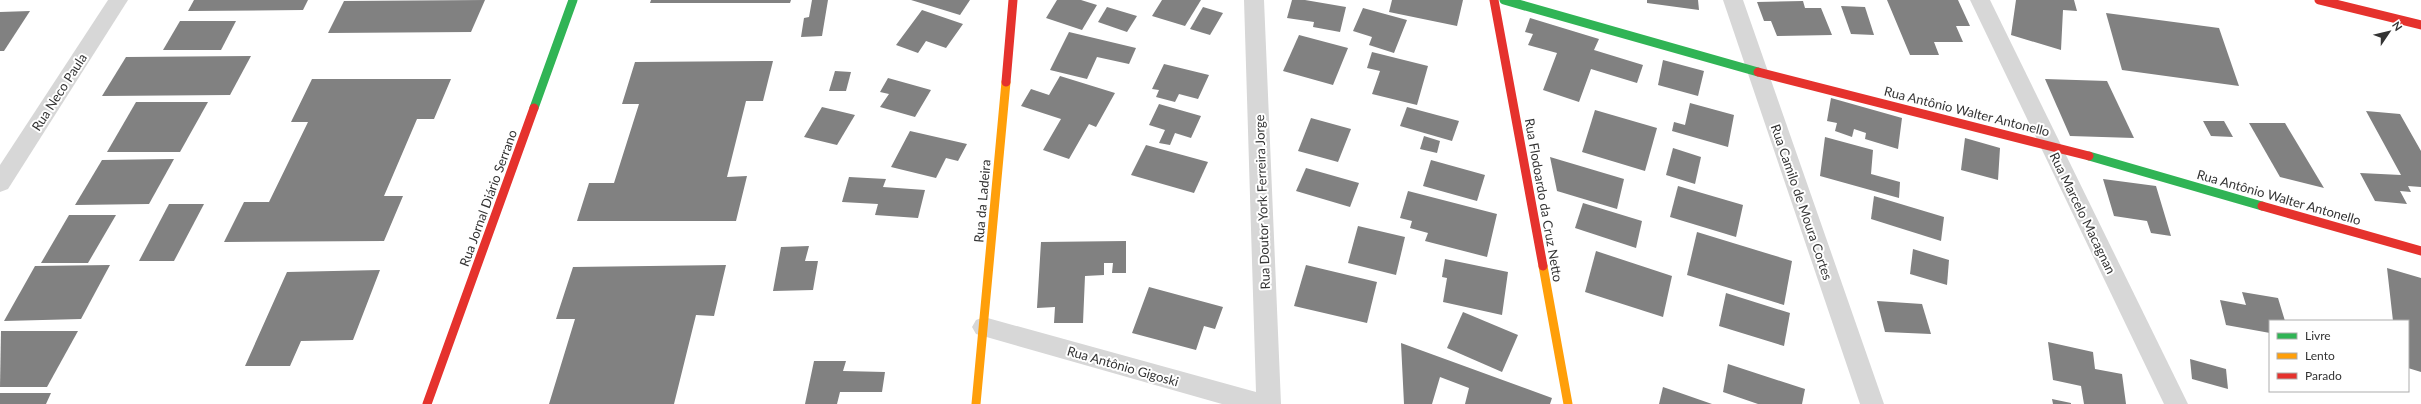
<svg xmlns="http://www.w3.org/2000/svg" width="2421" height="404" font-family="Lato,sans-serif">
<rect width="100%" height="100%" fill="#fff"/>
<g fill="#818181">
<path d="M194 0H308L303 10 188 11Z"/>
<path d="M485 0 471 32 328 33 344 1Z"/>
<path d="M651 0H791L790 3H650Z"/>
<path d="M812 0H828L822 36 801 37 804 18 809 17Z"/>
<path d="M911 0H970L960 15Z"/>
<path d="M1057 0H1081L1097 5 1082 30 1046 18Z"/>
<path d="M1162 0H1201L1185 26 1152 16Z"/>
<path d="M1292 0H1305L1346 7 1340 32 1313 27 1314 22 1287 18Z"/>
<path d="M1392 0H1463L1457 26 1389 12Z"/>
<path d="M1647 0H1698L1699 10 1647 3Z"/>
<path d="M1887 0H1958L1970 26H1956L1963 42H1934L1939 55H1910Z"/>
<path d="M2016 0H2074L2077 11 2063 10 2061 50 2011 35Z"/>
<path d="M1803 1 1805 8H1821L1832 35 1777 36 1771 21H1764L1757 2Z"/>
<path d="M1841 6 1865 7 1874 35 1851 34Z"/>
<path d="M1107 7 1137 16 1127 32 1098 22Z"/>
<path d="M1203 7 1223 13 1210 35 1190 29Z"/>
<path d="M1363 8 1407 20 1394 53 1369 45 1372 37 1353 31Z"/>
<path d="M922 10 963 24 946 48 926 41 918 53 896 45Z"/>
<path d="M30 11 4 51H0V12Z"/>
<path d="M2106 13 2219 28 2239 86 2122 70Z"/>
<path d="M1530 18 1599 39 1594 50 1643 65 1637 83 1591 69 1579 102 1543 90 1557 53 1528 45 1533 34 1525 32Z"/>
<path d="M180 21H236L221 50H163Z"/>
<path d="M1069 32 1136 48 1129 64 1097 57 1087 79 1050 70Z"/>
<path d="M1299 35 1348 48 1333 85 1283 71Z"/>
<path d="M1372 52 1428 66 1417 105 1372 94 1380 71 1367 68Z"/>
<path d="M251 56 230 95 102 96 126 57Z"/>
<path d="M1663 60 1704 71 1698 96 1658 85Z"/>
<path d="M773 61 763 101H746L727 177 747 176 736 221H577L589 183H614L639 104H622L635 62Z"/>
<path d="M1164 64 1209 75 1198 99 1179 94 1175 102 1156 97 1159 90 1152 89Z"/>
<path d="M835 71 851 72 846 91H829Z"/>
<path d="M1060 76 1115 93 1096 127 1089 124 1069 159 1043 150 1061 119 1021 106 1031 89 1049 95Z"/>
<path d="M888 78 931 90 915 117 880 107 889 94 880 92Z"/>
<path d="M312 79H451L434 119H417L384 196H403L384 241 224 242 244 202H269L308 122H291Z"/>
<path d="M2045 79 2107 81 2134 138 2070 136Z"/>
<path d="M1831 98 1902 118 1898 149 1865 139 1866 133 1854 129 1852 137 1835 131 1837 123 1827 121Z"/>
<path d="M136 102H208L180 152H107Z"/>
<path d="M1690 103 1734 115 1728 147 1672 131 1674 122 1685 125Z"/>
<path d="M1159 104 1201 116 1191 138 1175 133 1170 145 1159 143 1165 130 1149 125Z"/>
<path d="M822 107 855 115 837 145 804 137Z"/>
<path d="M1407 107 1459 121 1452 141 1400 126Z"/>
<path d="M1595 110 1657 128 1645 171 1582 152Z"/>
<path d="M2366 111 2400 114 2421 151V187L2408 186 2411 192 2400 191 2407 204 2375 201 2360 173 2401 175Z"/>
<path d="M1311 118 1351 129 1338 162 1298 151Z"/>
<path d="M2203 121H2224L2233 137 2211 136Z"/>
<path d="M2249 123H2285L2324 188 2280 177Z"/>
<path d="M910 131 967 144 958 161 946 158 936 178 891 167Z"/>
<path d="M1424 136 1440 141 1437 153 1420 149Z"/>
<path d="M1825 137 1873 150 1871 174 1900 182 1899 198 1820 176Z"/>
<path d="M1965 138 2000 148 1998 180 1961 170Z"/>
<path d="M1146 145 1208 162 1194 193 1131 175Z"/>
<path d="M1673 148 1701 157 1695 184 1666 175Z"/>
<path d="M1550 157 1624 179 1617 209 1557 191Z"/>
<path d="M174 159 149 204 75 205 102 160Z"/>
<path d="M1431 160 1485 175 1477 201 1423 186Z"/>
<path d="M1306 168 1359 183 1350 207 1296 191Z"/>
<path d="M849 177 886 179 883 187 925 190 918 218 875 215 878 204 842 202Z"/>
<path d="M2103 179 2156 186 2171 236 2151 233 2147 221 2114 216Z"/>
<path d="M1678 186 1743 205 1736 237 1670 217Z"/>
<path d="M1408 191 1497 214 1487 257 1425 241 1428 233 1410 228 1412 221 1400 218Z"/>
<path d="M1874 196 1944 217 1941 241 1871 219Z"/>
<path d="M1583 203 1642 221 1636 248 1575 228Z"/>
<path d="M169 204H204L174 261H139Z"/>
<path d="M69 215H116L88 263H41Z"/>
<path d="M1358 226 1405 237 1396 275 1348 263Z"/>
<path d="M1697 232 1792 261 1784 305 1687 275Z"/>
<path d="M1126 241V273H1112L1113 263H1104V275L1085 276 1083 323H1054L1055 307 1037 308 1041 242Z"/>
<path d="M809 246 805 261H818L813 290 773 291 781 247Z"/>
<path d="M1913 249 1949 260 1947 285 1910 274Z"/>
<path d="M1596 251 1672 276 1663 317 1585 292Z"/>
<path d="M1445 259 1508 272 1502 315 1443 302 1447 278 1442 277Z"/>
<path d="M110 265 81 319 4 321 35 266Z"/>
<path d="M726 265 714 316 696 315 674 404H549L575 319H556L573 267Z"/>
<path d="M1306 265 1377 282 1367 323 1294 306Z"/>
<path d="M2387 268 2421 278V372L2408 368V321H2393Z"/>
<path d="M380 270 353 340 301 341 290 366H245L287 272Z"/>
<path d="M1149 287 1223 307 1215 329 1204 326 1196 350 1132 333Z"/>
<path d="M2242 292 2278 298 2285 321H2270V333L2226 325 2220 300 2246 305Z"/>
<path d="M1726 293 1790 313 1784 346 1719 326Z"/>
<path d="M1877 301 1922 304 1931 334 1885 332Z"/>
<path d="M1463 312 1518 335 1502 372 1447 348Z"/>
<path d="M1 331H78L47 387H0Z"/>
<path d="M2048 342 2093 352 2095 369 2122 374 2126 404H2084L2081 386 2053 380Z"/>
<path d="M1401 343 1552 398 1550 404H1465L1469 388 1440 377 1432 404H1404Z"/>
<path d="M2190 359 2226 369 2228 389 2192 379Z"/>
<path d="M814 361H846L843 371 885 372 882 392H840L837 404H805Z"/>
<path d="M1728 364 1805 389 1802 404H1758L1723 392Z"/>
<path d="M1663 387 1712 404H1659Z"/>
<path d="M0 393H51L46 404H0Z"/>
<path d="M2052 399 2071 403V404H2053Z"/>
</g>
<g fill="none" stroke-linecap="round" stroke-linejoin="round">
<g fill="#d7d7d7" fill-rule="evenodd">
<path d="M108 0H128L8 189 0 192V165Z"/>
<path d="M1244 0H1264L1281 404H1222L976 334 972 327 976 320 984 317 1256 392Z"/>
<path d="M1723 0H1743L1884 404H1860Z"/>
<path d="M1970 0H1990L2188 404H2164Z"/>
</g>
<g stroke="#30b455" stroke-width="9">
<path d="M1504 0 1758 72"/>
<path d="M534 108 573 0"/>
<path d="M2089 156 2262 206"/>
</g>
<g stroke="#ff9f0a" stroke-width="9">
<path d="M1543 266 1568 404"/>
<path d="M976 404 1006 82"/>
</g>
<g stroke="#e5322d" stroke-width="9">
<path d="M1494 0 1543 266"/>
<path d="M2319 0 2421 25"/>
<path d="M1758 72 2089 156"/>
<path d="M1006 82 1013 0"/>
<path d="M2262 206 2421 251"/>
<path d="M427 404 534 108"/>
</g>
</g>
<g text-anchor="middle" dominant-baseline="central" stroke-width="4" stroke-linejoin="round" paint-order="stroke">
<g font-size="13" fill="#333" stroke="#fff">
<text transform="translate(59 92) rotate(-57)">Rua Neco Paula</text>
<text transform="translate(1967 111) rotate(14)">Rua Antônio Walter Antonello</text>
<text transform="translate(2279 197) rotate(16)">Rua Antônio Walter Antonello</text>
<text transform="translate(488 198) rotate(-70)">Rua Jornal Diário Serrano</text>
<text transform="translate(1544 200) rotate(80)">Rua Flodoardo da Cruz Netto</text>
<text transform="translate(982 201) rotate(-85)">Rua da Ladeira</text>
<text transform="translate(1262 202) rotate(-92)">Rua Doutor York Ferreira Jorge</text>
<text transform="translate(1802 202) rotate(71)">Rua Camilo de Moura Cortes</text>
<text transform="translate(2083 213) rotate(64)">Rua Marcelo Macagnan</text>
<text transform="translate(1123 366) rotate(16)">Rua Antônio Gigoski</text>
</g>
</g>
<rect x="2269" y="320" width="140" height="72" fill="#ffffff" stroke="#adadad"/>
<rect x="2277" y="333" width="20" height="6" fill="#30b455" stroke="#adadad"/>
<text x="2305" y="340" font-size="12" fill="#333333">Livre</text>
<rect x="2277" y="353" width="20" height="6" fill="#ff9f0a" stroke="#adadad"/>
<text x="2305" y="360" font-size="12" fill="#333333">Lento</text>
<rect x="2277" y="373" width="20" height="6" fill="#e5322d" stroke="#adadad"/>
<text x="2305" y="380" font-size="12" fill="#333333">Parado</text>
<g transform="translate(2389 32) rotate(55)" stroke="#ffffff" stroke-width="3" paint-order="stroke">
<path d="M0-3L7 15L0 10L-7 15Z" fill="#333333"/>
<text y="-6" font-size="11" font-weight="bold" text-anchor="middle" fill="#333333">N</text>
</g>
</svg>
